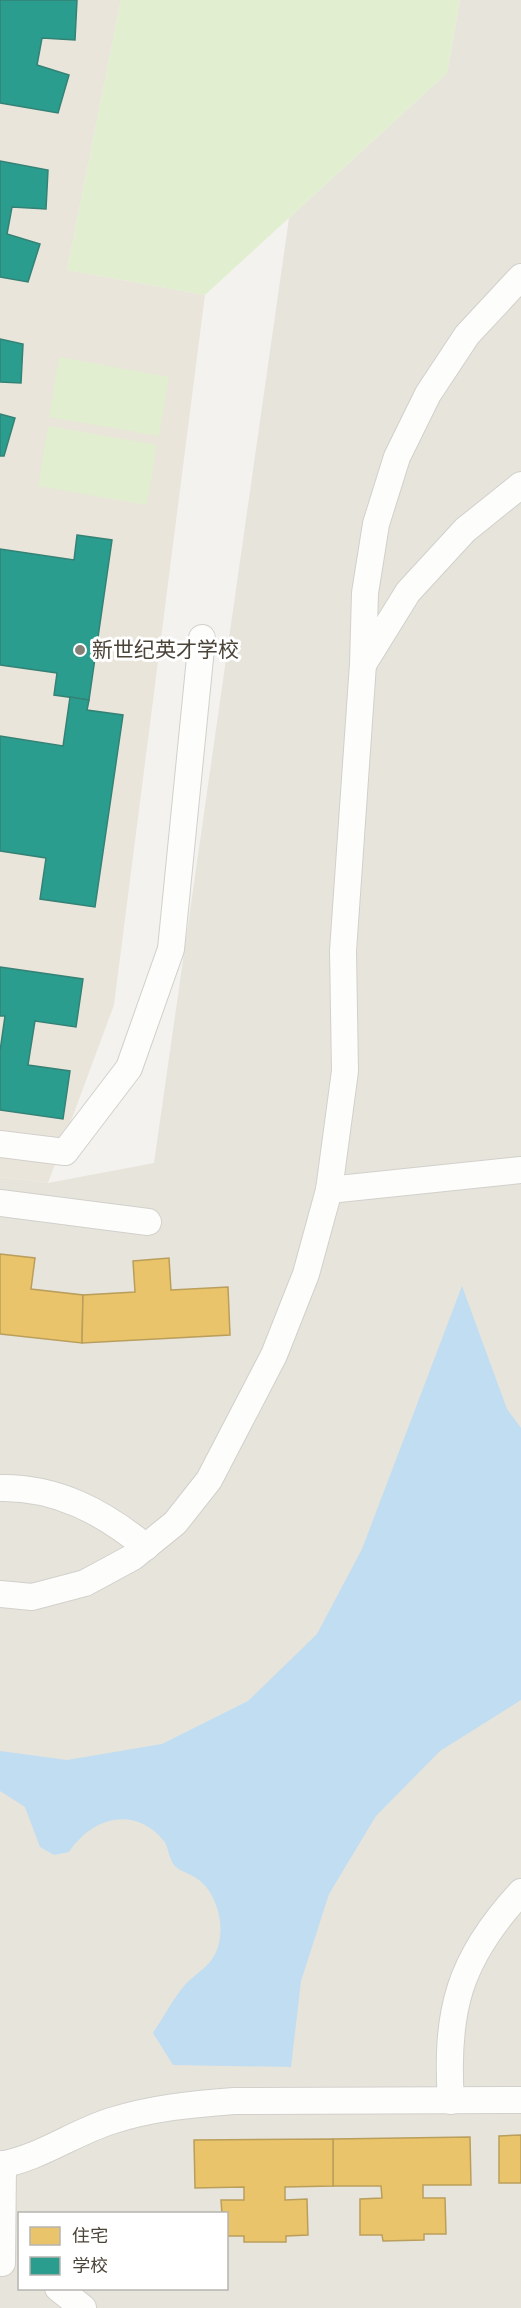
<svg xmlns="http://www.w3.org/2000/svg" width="521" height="2308" font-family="Jost,'Noto Sans SC',sans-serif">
<rect width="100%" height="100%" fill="#f4f2ee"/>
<path fill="#e7e4dc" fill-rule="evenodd" d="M460 0H521V2308H0V1177L48 1183 154 1163 289 218 447 73ZM20 2214H226V2288H20Z"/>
<path fill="#eae5da" d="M0 0H121L67 270 205 295 114 1005 48 1183 0 1177Z"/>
<g fill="#e1eecf">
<path d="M121 0H460L447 73 205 295 67 270Z"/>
<path d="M59 357 169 377 159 436 49 417Z"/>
<path d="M48 426 157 445 147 505 38 486Z"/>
</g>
<path fill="#c0ddf1" d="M462 1286 507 1409 521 1428V1700L440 1751 376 1816 329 1894 301 1981 291 2067 173 2065 153 2033C163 2018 172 2001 183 1987 198 1970 217 1965 220 1937 223 1918 214 1891 199 1880 192 1874 181 1872 175 1866 169 1860 169 1848 164 1841 135 1805 92 1817 69 1852L54 1855 40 1847 25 1807 0 1791V1751L67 1760 162 1744 248 1701 317 1634 362 1549Z"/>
<g fill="#e9c46a" stroke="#ba9e5b" stroke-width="1.5">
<path d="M0 1254 35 1258 31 1289 83 1295 82 1343 0 1334Z"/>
<path d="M169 1258 171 1290 228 1287 230 1335 82 1343 83 1295 135 1292 133 1261Z"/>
<path d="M521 2135V2183H499V2136Z"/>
<path d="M470 2137 471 2185H423V2198H445L446 2234H424V2240L383 2241 382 2235H360V2199L382 2198 381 2186H333V2139Z"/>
<path d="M333 2139V2186L285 2187V2200L307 2199 308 2235 286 2236V2242H244V2236H226V2214H222L221 2200H244V2187L195 2188 194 2140Z"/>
</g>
<g fill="#2a9d8f" stroke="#348275" stroke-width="1.5">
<path d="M0 0H77L75 40 42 38 37 65 69 75 58 113 0 103Z"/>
<path d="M0 161 48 170 46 209 12 207 7 234 40 244 28 282 0 277Z"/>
<path d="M0 339 23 344 21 383 0 382Z"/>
<path d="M0 414 15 418 4 456H0Z"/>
<path d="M77 535 112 540 89 700 54 695 57 673 0 665V549L74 560Z"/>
<path d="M70 697 89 700 87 710 123 715 95 907 40 899 46 858 0 851V736L63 746Z"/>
<path d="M0 967 83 979 76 1027 35 1021 28 1065 70 1071 63 1119 0 1110V1051L5 1016H0Z"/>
</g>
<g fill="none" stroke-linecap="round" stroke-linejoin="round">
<g stroke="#d2d0cb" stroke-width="28">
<g id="minor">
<path d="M364 663 408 592 465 530 521 485"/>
<path d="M0 1144 65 1152 129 1068 171 949 202 638"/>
<path d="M329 1190 521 1170"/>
<path d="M0 1203 148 1222"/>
<path d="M0 1488C57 1487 103 1512 146 1547"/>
<path d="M0 1594 32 1597 85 1583 133 1557 175 1523 209 1480 274 1355 306 1274 329 1190 345 1071 343 951 363 664 365 593 376 524 397 457 428 394 467 335 521 277"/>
<path d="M451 2101C445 2011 459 1959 521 1892"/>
<path d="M0 2165C40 2158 73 2133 111 2121 151 2108 193 2104 234 2101L521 2100"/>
<path d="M2 2263 3 2164"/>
<path d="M58 2288 83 2308"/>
</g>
</g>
<use href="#minor" stroke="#fdfdfc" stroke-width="26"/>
</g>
<circle fill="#868178" stroke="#fff" stroke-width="2" cx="80" cy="650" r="6"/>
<g text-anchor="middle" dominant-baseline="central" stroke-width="6" stroke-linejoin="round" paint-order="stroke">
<g font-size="21" fill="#4b4439" stroke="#fff" text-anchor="start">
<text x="92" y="650">新世纪英才学校</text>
</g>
</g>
<rect x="18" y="2212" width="210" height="78" fill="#ffffff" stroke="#b7b4b0" stroke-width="1.5"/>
<rect x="30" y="2227" width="30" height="18" fill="#e9c46a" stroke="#b7b4b0" stroke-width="1.5"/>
<text x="72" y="2242" font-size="18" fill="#4b4439">住宅</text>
<rect x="30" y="2257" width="30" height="18" fill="#2a9d8f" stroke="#b7b4b0" stroke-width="1.5"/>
<text x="72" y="2272" font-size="18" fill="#4b4439">学校</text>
</svg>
